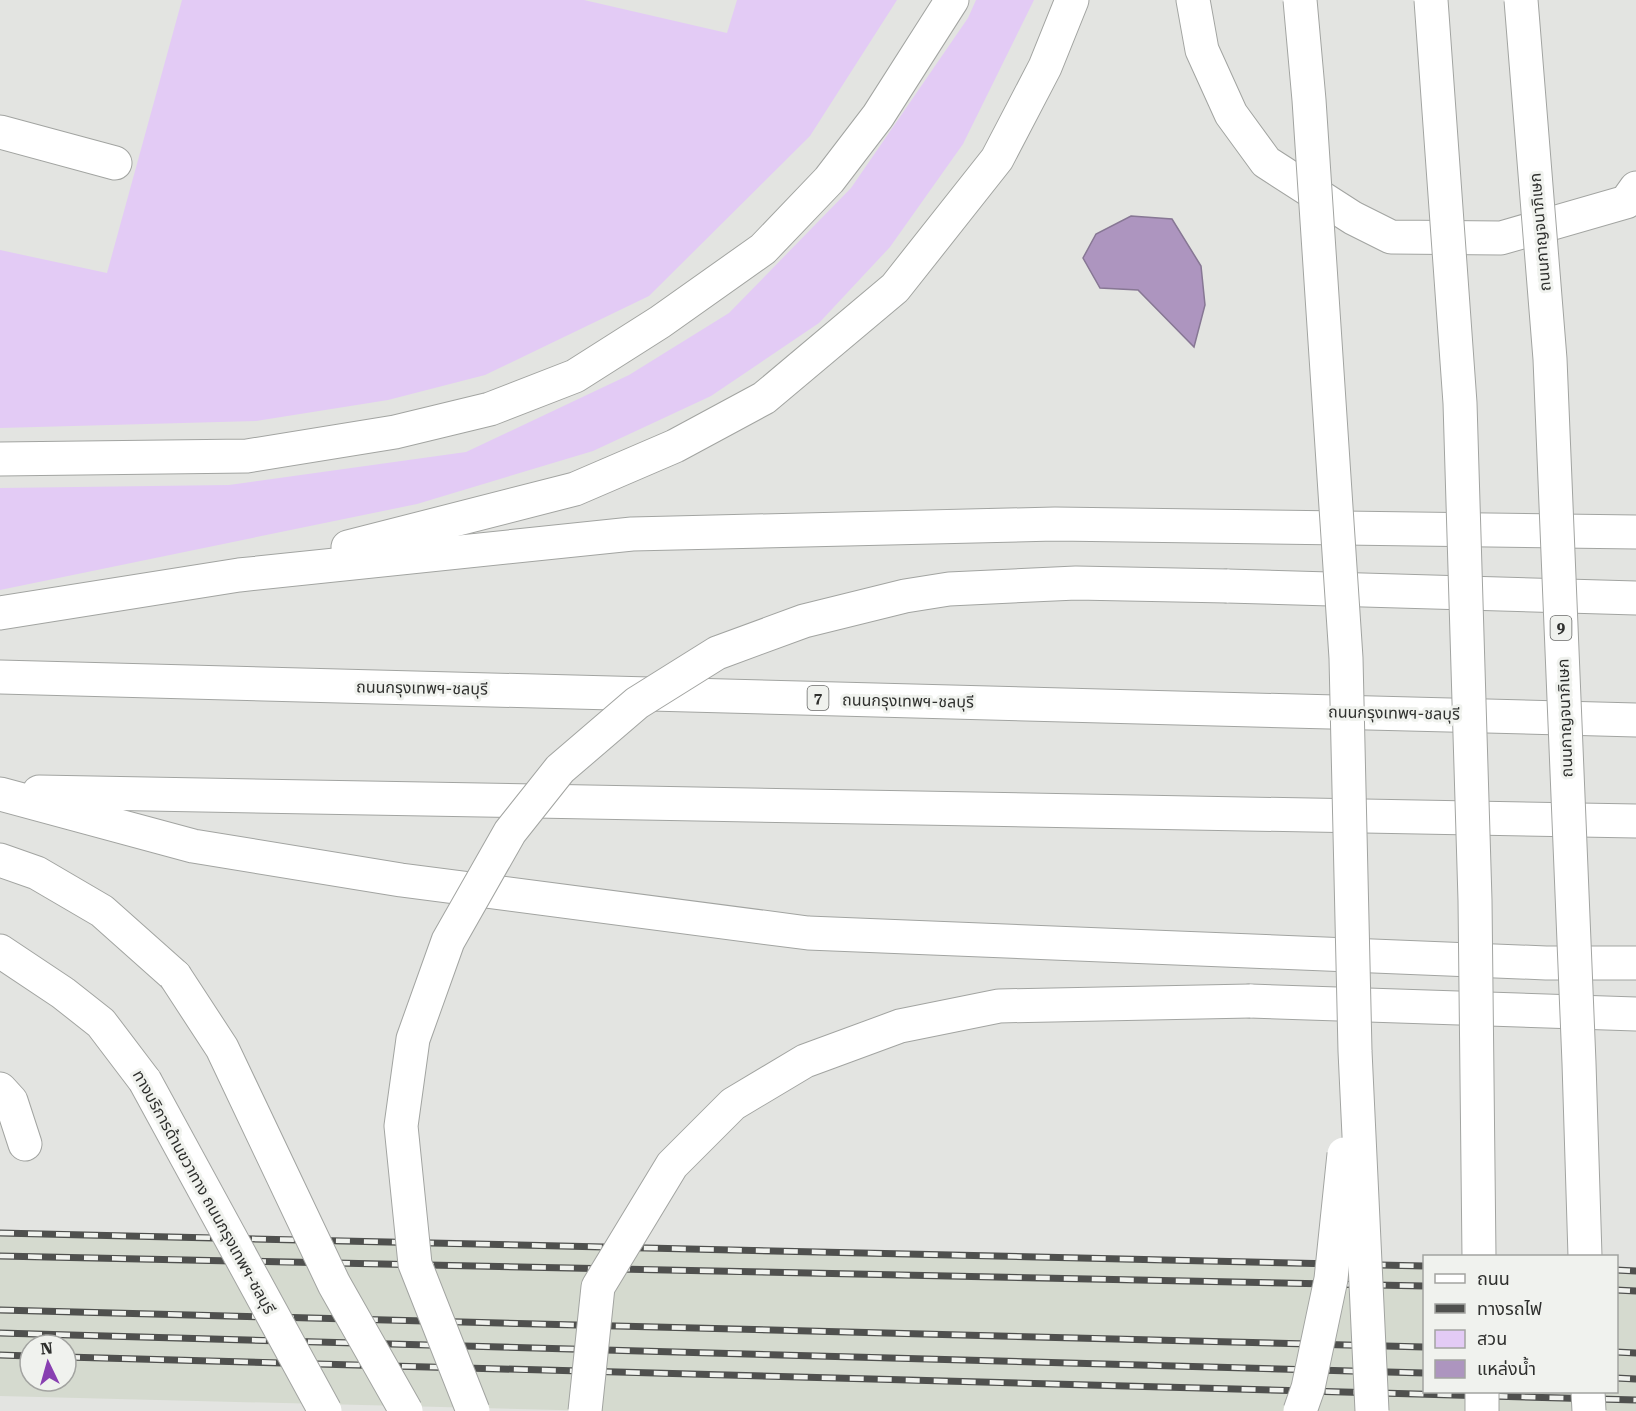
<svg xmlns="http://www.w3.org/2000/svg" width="1636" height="1411" font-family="'Roboto Serif','Noto Sans Thai',serif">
<rect width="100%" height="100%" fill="#e3e4e1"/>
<path fill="#d5dacf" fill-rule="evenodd" d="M0 1235 1424 1267V1392H1616L1617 1271H1636V1411H599L0 1396ZM30 1345H66V1381H30Z"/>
<g fill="#e3cbf5">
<path d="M182 0H584L727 33 737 0H897L810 136 649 296 485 375 388 400 256 421 0 428V250L107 273Z"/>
<path d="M976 0H1034L963 144 890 247 819 323 711 396 593 451 417 504 0 590V488L229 485 466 452 629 375 729 313 851 188 968 18Z"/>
</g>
<path fill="#ad95bf" stroke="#877794" stroke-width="1.5" d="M1131 216 1172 219 1201 266 1205 305 1194 347 1138 290 1100 288 1083 258 1096 234Z"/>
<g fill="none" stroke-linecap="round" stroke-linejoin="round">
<g stroke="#a2a4a1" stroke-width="35">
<g id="minor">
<path d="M0 132 115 163"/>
<path d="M0 1089 11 1101 25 1144"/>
</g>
</g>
<g stroke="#a2a4a1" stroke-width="35">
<g id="major">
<path d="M0 459 247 456 395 432 490 409 575 376 660 322 763 249 829 180 878 116 952 0"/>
<path d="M0 951 63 993 101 1023 145 1081"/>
</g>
</g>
<g stroke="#a2a4a1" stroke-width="35">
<g id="highway">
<path d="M1193 0 1202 50 1231 114 1266 162 1353 218 1391 237 1501 238 1626 202 1636 188"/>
<path d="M348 547 575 489 675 446 764 398 895 288 997 159 1045 67 1072 0"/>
<path d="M1227 586 1636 598"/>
<path d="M0 613 239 575 632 534 1055 524 1636 532"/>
<path d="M0 677 1636 720"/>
<path d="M39 792 1636 821"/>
<path d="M0 794 193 846 401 880 808 933 1546 963H1636"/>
<path d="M0 860 37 873 102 911 175 976"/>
<path d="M1250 1001 1636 1014"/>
</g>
</g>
<use href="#minor" stroke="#fff" stroke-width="33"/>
<use href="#major" stroke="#fff" stroke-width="33"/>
<use href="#highway" stroke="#fff" stroke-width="33"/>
<g stroke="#4f504e" stroke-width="7">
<g id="rail">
<path d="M0 1233 1424 1266"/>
<path d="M0 1256 1424 1286"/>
<path d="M1616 1270 1636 1271"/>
<path d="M1616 1290 1636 1291"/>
<path d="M0 1310 1424 1347"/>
<path d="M0 1333 1424 1373"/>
<path d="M1616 1352 1636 1353"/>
<path d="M0 1355 30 1356"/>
<path d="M66 1357 1636 1400"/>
<path d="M1616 1378 1636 1379"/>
</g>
</g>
<use href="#rail" stroke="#f0f2ee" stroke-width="4.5" stroke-dasharray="14" stroke-linecap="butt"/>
<g stroke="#a2a4a1" stroke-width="35" stroke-linecap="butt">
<path id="major-bridge" d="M145 1081 325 1411"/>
</g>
<g stroke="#a2a4a1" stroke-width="35" stroke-linecap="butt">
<g id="highway-bridge">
<path d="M1300 0 1309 100 1346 658 1355 1051 1372 1411"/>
<path d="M1431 0 1460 403 1475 900 1479 1256"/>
<path d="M1521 0 1550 359 1579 1063 1585 1256"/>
<path d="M175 976 222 1048 334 1284 406 1411"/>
<path d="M1482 1392V1411"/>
<path d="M1588 1392 1589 1411"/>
<path d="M473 1411 415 1264 401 1126 413 1039 448 941 510 832 560 769 637 703 717 653 804 621 905 596 949 589 1076 583 1227 586"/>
<path d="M585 1411 598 1287 672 1165 733 1104 805 1061 900 1026 999 1006 1250 1001"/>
<path d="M1300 1411 1308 1388 1331 1279 1344 1154"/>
</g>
</g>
<use href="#major-bridge" stroke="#fff" stroke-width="33"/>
<use href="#highway-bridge" stroke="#fff" stroke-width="33"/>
</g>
<g text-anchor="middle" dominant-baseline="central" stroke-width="6" stroke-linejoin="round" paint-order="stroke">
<g fill="#f0f2ee" stroke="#696a68" stroke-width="1.5">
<rect x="1550.5" y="616" width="21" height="24" rx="4.5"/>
<rect x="807.5" y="686" width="21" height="24" rx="4.5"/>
</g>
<g font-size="15" font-weight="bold" fill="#2f302e">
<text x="1561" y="628">9</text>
<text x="818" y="698">7</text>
</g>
<g font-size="16" fill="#2f302e" stroke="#f0f2ee">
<text transform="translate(1540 232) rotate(-95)">ถนนกาญจนาภิเษก</text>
<text transform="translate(422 688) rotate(1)">ถนนกรุงเทพฯ-ชลบุรี</text>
<text transform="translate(908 701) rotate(1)">ถนนกรุงเทพฯ-ชลบุรี</text>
<text transform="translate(1394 713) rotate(1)">ถนนกรุงเทพฯ-ชลบุรี</text>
<text transform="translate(1565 718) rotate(-92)">ถนนกาญจนาภิเษก</text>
<text transform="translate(204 1192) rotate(61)">ทางบริการด้านขวาทาง ถนนกรุงเทพฯ-ชลบุรี</text>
</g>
</g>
<rect x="1423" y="1255" width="195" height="138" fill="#f0f2ee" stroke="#a3a4a1" stroke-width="1.5"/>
<rect x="1435" y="1274" width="30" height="9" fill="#ffffff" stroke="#a3a4a1" stroke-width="1.5"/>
<text x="1477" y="1285" font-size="18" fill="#2f302e">ถนน</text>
<rect x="1435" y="1304" width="30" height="9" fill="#4f504e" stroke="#a3a4a1" stroke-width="1.5"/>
<text x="1477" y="1315" font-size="18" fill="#2f302e">ทางรถไฟ</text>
<rect x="1435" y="1330" width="30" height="18" fill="#e3cbf5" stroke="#a3a4a1" stroke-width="1.5"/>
<text x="1477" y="1345" font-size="18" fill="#2f302e">สวน</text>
<rect x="1435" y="1360" width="30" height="18" fill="#ad95bf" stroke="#a3a4a1" stroke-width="1.5"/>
<text x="1477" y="1375" font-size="18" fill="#2f302e">แหล่งน้ำ</text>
<g transform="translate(48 1363) rotate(355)"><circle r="28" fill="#f0f2ee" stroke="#a3a4a1" stroke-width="1.5"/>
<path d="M0-4.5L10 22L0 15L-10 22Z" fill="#883fb1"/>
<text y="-9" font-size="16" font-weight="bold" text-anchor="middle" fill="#2f302e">N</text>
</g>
</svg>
